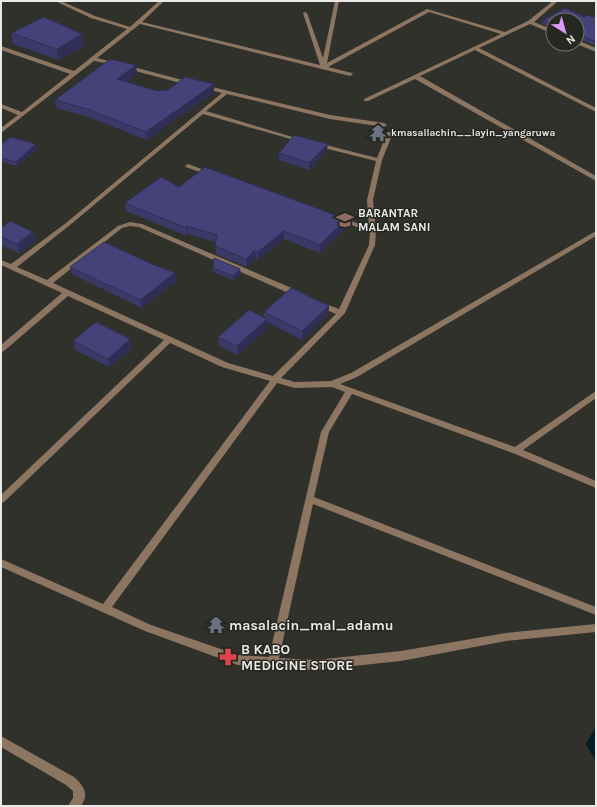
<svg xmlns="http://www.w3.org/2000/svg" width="597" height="807" font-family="Karla,sans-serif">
<rect width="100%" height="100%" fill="#31312c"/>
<path fill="#021d24" d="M596 726V762L586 744Z"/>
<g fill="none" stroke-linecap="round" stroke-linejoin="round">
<g fill="#8c7662" fill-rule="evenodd">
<path d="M55 1H61L95 16 130 27 159 1H164L142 22 320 65 303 13 305 12 307 13 323 58 335 1H339L327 63 427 9 505 32 528 21 553 1H558L534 22 553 30V34L530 24 479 48 596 108V112L475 50 420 76 596 176V181L415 79 368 101H364V99L501 34 429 12 328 67 352 73 353 74 350 76 140 24 97 58 117 63V65L94 61 1 133V128L18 115 1 108V104L22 112 70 74 1 50V46L74 71 127 29 91 18Z"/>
<path d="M577 40 596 48V52L577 44Z"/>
<path d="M126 65 190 82 191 83 188 85 124 68 123 67Z"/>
<path d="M204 85 330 115 384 123 387 125 384 127 330 119 227 94 206 111 306 141 303 143 301 142 203 114 70 225 17 267 47 280 118 226 130 222 142 224 301 292 302 294 298 296H295L139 227 130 226 122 228 53 283 228 363 273 376 336 314 317 306 316 304 320 302 339 309 369 245 370 232 333 218 336 216 338 217 369 227 367 200 376 161 316 146 315 145 318 143 377 158 387 133 388 132H392L393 133 382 160 373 200 376 231 375 245 345 313 281 378 295 382 331 381 351 373 596 231V236L357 377 340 384 515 447 596 391V398L523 450 596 481V488L513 453 352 394 329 432 314 497 596 607V615L313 504 279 658 315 660 401 651 506 633 596 624V632L506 641 401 661 315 670 238 665 145 631 1 567V559L103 604 270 381 222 367 170 343 4 502 1 503V495L164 340 68 296 4 351 1 352V345L62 293 1 265V260L11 264 66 223 222 93 202 88 201 87ZM277 383 295 388 332 387 345 392 321 432 269 657 238 655 151 625 112 607Z"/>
<path d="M188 164 212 173 213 174 210 176 186 167 185 166Z"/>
<path d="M1 736 74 777C83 785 90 794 81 806H68L73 798V791L66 785 1 747Z"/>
</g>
</g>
<g fill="#3b3968">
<path d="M584 17 596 18V46L577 38V20H553V28L542 24 543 20Z"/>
<path d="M11 33 82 34 84 46 59 60 13 44Z"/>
<path d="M137 73 126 82 157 91 214 92 147 140 89 117 56 108 55 100Z"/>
<path d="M36 144 37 149 17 166 1 162V145Z"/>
<path d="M327 150 309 170 279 160V153Z"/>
<path d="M179 187 346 219V227L320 253 284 239 258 260 256 258 247 267 216 254 215 246 216 242 188 234 187 236 126 211 125 203Z"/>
<path d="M1 228 36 240 19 253 1 245Z"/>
<path d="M152 264 175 273 176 281 142 308 72 274 70 267Z"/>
<path d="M213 268 241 273 234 280 213 272Z"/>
<path d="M329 306 328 314 302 340 267 322V328L238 355 219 346 218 337 264 318V312Z"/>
<path d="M73 341 132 348 109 367 75 350Z"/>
</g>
<g fill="#302e55">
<path d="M82 34 84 46 59 60 57 49Z"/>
<path d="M136 65 137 73 118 87 117 79Z"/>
<path d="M214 84V92L147 140 146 132Z"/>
<path d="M36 144 37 149 17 166 16 162Z"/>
<path d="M328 144 327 150 309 170V163Z"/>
<path d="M346 219V227L320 253V245Z"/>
<path d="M187 226 188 234 187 236 186 228Z"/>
<path d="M284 231V239L258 260V252Z"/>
<path d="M33 232 36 240 19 253 17 244Z"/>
<path d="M255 250 256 258 247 267 246 259Z"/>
<path d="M240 269 241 273 234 280 233 276Z"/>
<path d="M175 273 176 281 142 308 140 300Z"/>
<path d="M329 306 328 314 302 340V331Z"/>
<path d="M267 319V328L238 355 237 346Z"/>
<path d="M130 339 132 348 109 367 108 359Z"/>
</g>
<g fill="#454279" stroke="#302e55">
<path d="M565 8 584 17 587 15 596 18V42L577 34V20H553V24L543 20Z"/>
<path d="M44 17 82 34 57 49 11 33Z"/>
<path d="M110 59 136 65 117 79 157 91 168 90 185 77 214 84 146 132 87 109 55 100Z"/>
<path d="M294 135 328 144 309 163 279 153Z"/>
<path d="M10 137 36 144 16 162 1 158V145Z"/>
<path d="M205 167 346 219 320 245 284 231 258 252 255 250 246 259 215 246 217 235 187 226 186 228 125 203 161 177 179 187Z"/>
<path d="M10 221 33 232 17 244 1 237V228Z"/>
<path d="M104 242 152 264 175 273 140 300 70 267Z"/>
<path d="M214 258 240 269 233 276 213 268Z"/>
<path d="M291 288 329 306 302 331 264 312Z"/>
<path d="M249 310 267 319 237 346 218 337Z"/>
<path d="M96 322 130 339 108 359 73 341Z"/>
</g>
<defs>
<g id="temple-bare" transform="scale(1.38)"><path d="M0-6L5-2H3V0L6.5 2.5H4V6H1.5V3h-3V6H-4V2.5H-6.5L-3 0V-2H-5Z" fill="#6b7280" stroke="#272722" stroke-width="2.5" paint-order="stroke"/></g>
<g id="school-bare" transform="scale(1.38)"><path d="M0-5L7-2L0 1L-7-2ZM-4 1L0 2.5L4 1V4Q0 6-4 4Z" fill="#8d6e63" stroke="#272722" stroke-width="2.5" paint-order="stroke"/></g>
<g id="pharmacy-bare" transform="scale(1.38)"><path d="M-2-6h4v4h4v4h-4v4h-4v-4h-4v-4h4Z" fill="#e0444e" stroke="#272722" stroke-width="2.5" paint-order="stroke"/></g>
</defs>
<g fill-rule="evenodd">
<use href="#temple-bare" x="378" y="133"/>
<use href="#school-bare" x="345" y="220"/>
<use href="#temple-bare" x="216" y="625"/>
<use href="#pharmacy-bare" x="228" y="657"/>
</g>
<g text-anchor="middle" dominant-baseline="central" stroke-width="3" stroke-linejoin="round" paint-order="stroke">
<g font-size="10" font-weight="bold" fill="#e9e9e6" stroke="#272722" text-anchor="start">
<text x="391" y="133">kmasallachin__layin_yangaruwa</text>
</g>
<g font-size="12" font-weight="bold" fill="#e9e9e6" stroke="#272722" text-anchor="start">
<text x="358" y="213">BARANTAR<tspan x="358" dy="14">MALAM SANI</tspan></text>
</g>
<g font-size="14" font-weight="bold" fill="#e9e9e6" stroke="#272722" text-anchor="start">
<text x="229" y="625">masalacin_mal_adamu</text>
<text x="241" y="649">B KABO<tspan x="241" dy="16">MEDICINE STORE</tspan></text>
</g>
</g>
<rect width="597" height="807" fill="none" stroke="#e9e9e6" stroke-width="4"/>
<g transform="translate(565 32) rotate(143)"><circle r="19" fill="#272722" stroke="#757570"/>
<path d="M0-3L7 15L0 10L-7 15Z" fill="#da9af6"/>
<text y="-6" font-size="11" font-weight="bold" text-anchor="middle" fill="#e9e9e6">N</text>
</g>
</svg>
